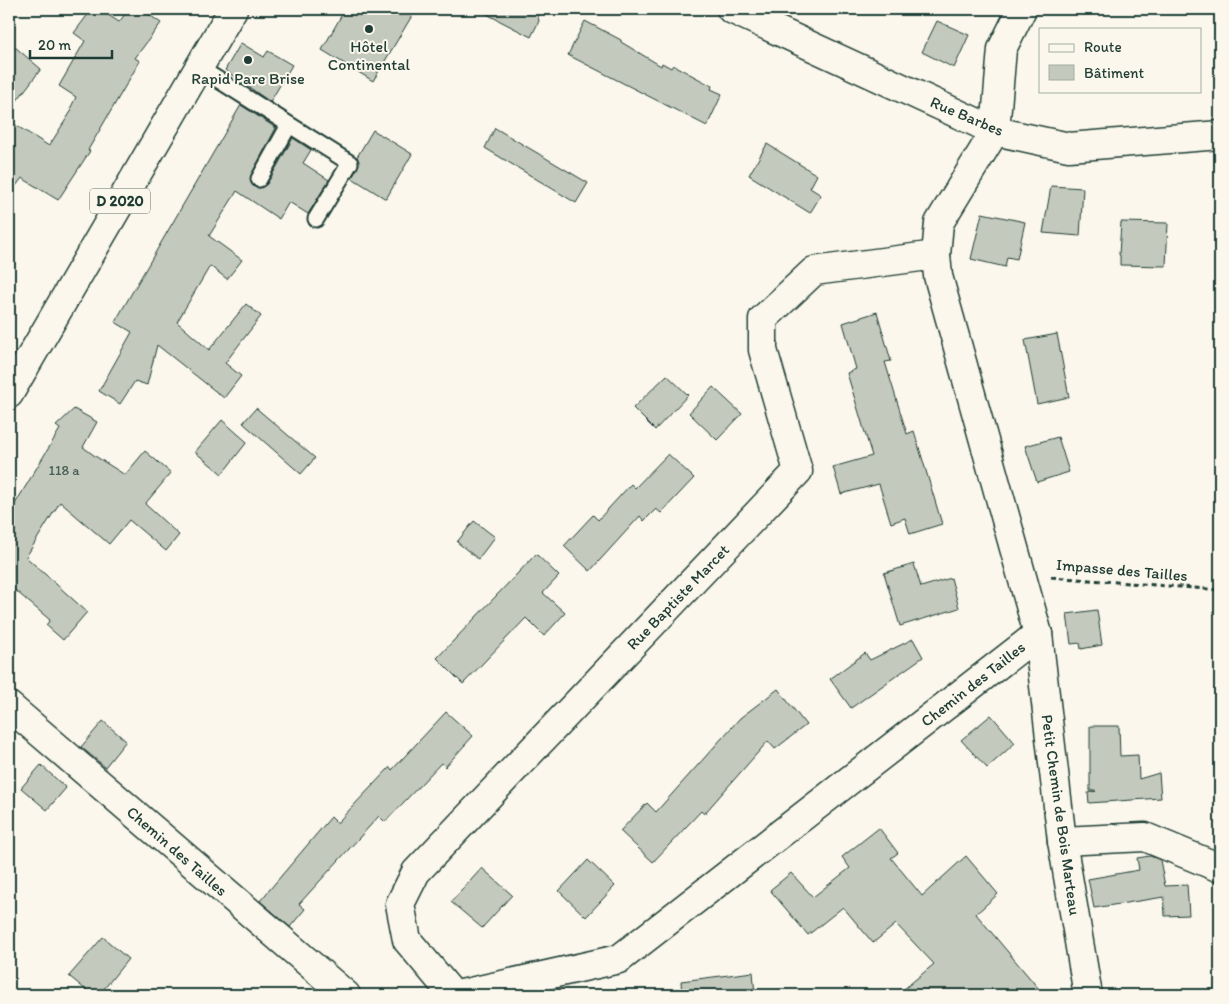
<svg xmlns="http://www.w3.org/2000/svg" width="1229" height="1004" font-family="Itim,sans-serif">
<rect width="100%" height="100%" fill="#fbf7ec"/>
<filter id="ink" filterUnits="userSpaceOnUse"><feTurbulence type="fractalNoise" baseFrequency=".02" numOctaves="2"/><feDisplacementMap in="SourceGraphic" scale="10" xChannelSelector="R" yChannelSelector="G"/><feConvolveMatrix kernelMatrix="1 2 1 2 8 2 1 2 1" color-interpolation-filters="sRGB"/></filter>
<g filter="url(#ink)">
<g fill="#c4c9be" stroke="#1f3d34">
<path d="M92 9H99L119 22 129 9H141L161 23 135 58 140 61 88 150 90 151 58 200 22 178 9 195V121L49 146 72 110 70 109 76 97 59 86 85 41 74 33Z"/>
<path d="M345 9H416L373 81 322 50Z"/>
<path d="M477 9H536L539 21 531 37Z"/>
<path d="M585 21 621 40V42L661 66 662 63 671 68 673 65 712 86 711 89 722 94 707 126 568 55Z"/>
<path d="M937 21 969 35 954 68 922 52Z"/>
<path d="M9 42 41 69 9 111Z"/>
<path d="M241 43 264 57 268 51 292 65 270 102 225 70Z"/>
<path d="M241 105 276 128 251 175V183L254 187 260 188 267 184 293 138 311 150 303 163 329 180 308 214 289 202 279 219 237 191 209 236 242 260 227 279 210 266 177 322 209 350 246 304 261 316 225 363 241 376 224 398 157 345 147 385 135 381 120 404 99 391 132 332 115 322Z"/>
<path d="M495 128 588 183 576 203 485 148Z"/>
<path d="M373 130 412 154 386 199 352 178 359 164 357 157Z"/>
<path d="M767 144 817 175 810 188 821 195 810 213 749 175Z"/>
<path d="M1051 186 1083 188 1080 236 1043 233Z"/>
<path d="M982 213 1025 222 1017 259 1007 257 1005 267 971 259Z"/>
<path d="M1121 222 1168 223 1166 266 1120 265V255H1119Z"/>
<path d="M877 312 891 361 885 362 907 434 914 431 942 524 910 534 905 518 891 523 879 484 841 494 833 467 872 456 847 373 856 369 843 323Z"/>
<path d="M1057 334 1069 397 1037 404 1025 340Z"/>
<path d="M667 375 688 395 655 430 633 408Z"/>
<path d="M713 387 742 414 717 440 689 413Z"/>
<path d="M256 408 315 458 301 474 243 423Z"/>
<path d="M74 409 97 422 83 447 95 456 125 475 145 451 171 473 145 504 179 535 166 551 129 520 109 544 60 502 26 557 87 612 63 640 46 625 50 620 9 585V514L60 429 56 426Z"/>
<path d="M222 420 247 442 222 474 195 452Z"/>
<path d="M1058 437 1069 472 1037 482 1025 446Z"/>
<path d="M668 454 694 478 661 513 656 509 644 521 640 516 590 571 564 546 593 515 598 520 631 484 635 488Z"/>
<path d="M474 521 495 537 478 559 457 542Z"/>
<path d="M536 554 559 576 543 593 565 613 544 636 526 618 463 684 437 658Z"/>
<path d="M914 564 921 587 951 578 959 608 900 626 884 573Z"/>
<path d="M1097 610 1102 645 1081 649 1080 643 1071 644 1067 614Z"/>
<path d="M913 639 923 657 851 708 830 679 865 653 870 660Z"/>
<path d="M778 689 806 725 775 749 768 741 704 814 701 811 653 862 620 831 647 803 656 812 740 718Z"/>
<path d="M446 712 473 736 445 767 441 763 385 822 379 816 299 904 305 909 290 927 260 901 331 817 337 823 390 767 392 770Z"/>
<path d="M991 715 1015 743 987 768 961 740Z"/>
<path d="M103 721 126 741 105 767 81 747Z"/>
<path d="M1090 726H1119L1120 756 1138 755 1139 779 1159 773 1161 798 1089 803 1088 793 1096 791H1090Z"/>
<path d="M41 765 66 788 47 810 21 788Z"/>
<path d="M879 828 898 853 891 858 922 896 966 856 998 894 976 914 1044 995H897L934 964 896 924 873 943 843 907 808 935 770 890 791 873 813 897 850 868 842 857Z"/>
<path d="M1150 856 1160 860 1165 886 1187 885 1189 915 1165 916 1164 897 1094 908 1088 879 1139 870 1137 858Z"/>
<path d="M588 860 615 886 586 917 559 891Z"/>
<path d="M482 868 512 895 482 928 451 902Z"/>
<path d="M103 937 128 959 99 995H92L69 976Z"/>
<path d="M753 972 755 995H682L681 981Z"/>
</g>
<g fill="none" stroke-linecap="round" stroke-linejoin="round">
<g stroke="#1f3d34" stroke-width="19">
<g id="service">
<path d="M198 67 350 163 316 219"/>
<path d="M259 179 289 125"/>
</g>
</g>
<g stroke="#1f3d34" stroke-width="31">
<g id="minor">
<path d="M731 9 995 131 1069 147 1220 135"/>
<path d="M1038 634 1062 841 1088 995"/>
<path d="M9 706 346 995"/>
<path d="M1062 841 1145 837 1220 868"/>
<path d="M453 995 407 940 400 904 416 872 798 471 763 350V319L814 271 936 255"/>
<path d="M457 995 619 959 1038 634 938 276 936 255 939 223 995 131 1002 49 1022 9"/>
</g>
</g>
<g stroke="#1f3d34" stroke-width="31">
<path id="primary" d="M9 394 233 9"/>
</g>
<path stroke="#1f3d34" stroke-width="3" stroke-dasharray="5 4" stroke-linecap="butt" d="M1051 577 1220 590"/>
<use href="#service" stroke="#fbf7ec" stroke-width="15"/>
<use href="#minor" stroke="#fbf7ec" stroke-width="28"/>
<use href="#primary" stroke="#fbf7ec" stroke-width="28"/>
</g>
</g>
<g fill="#1f3d34" stroke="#fbf7ec" stroke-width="2">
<circle cx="369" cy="29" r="5"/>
<circle cx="248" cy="60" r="5"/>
</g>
<g text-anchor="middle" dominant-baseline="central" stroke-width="4" stroke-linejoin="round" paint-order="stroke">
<g font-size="14" fill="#486056">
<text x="64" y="470">118 a</text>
</g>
<rect fill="#fbf7ec" stroke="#61756b" stroke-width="1" x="90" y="188.5" width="60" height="25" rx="4"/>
<g font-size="15" font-weight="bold" fill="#1f3d34">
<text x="120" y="201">D 2020</text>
</g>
<g font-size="16" fill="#1f3d34" stroke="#fbf7ec">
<text x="369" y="46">Hôtel<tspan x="369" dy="18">Continental</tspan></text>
<text x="248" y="78">Rapid Pare Brise</text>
</g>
<g font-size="16" fill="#1f3d34" stroke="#fbf7ec">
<text transform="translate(967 116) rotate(23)">Rue Barbes</text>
<text transform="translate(1122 570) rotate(5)">Impasse des Tailles</text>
<text transform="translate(678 597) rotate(-46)">Rue Baptiste Marcet</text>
<text transform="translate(973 684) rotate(-38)">Chemin des Tailles</text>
<text transform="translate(1061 815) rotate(82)">Petit Chemin de Bois Marteau</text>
<text transform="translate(177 851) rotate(41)">Chemin des Tailles</text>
</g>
</g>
<rect width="1229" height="1004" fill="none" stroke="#fbf7ec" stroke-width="30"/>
<rect x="15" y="15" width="1199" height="974" fill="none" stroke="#1f3d34" stroke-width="2" filter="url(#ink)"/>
<rect x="1039" y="28" width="162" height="65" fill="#fbf7ec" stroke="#a3ada2"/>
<rect x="1049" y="44" width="25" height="8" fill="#fbf7ec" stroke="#a3ada2"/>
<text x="1084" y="52" font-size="15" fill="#1f3d34">Route</text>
<rect x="1049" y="65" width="25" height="15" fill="#c4c9be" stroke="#a3ada2"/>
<text x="1084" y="78" font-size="15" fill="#1f3d34">Bâtiment</text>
<path d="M30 50v8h82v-8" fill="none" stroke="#1f3d34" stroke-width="2.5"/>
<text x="38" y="50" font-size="15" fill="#1f3d34" stroke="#fbf7ec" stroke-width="4" paint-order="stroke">20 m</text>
</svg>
